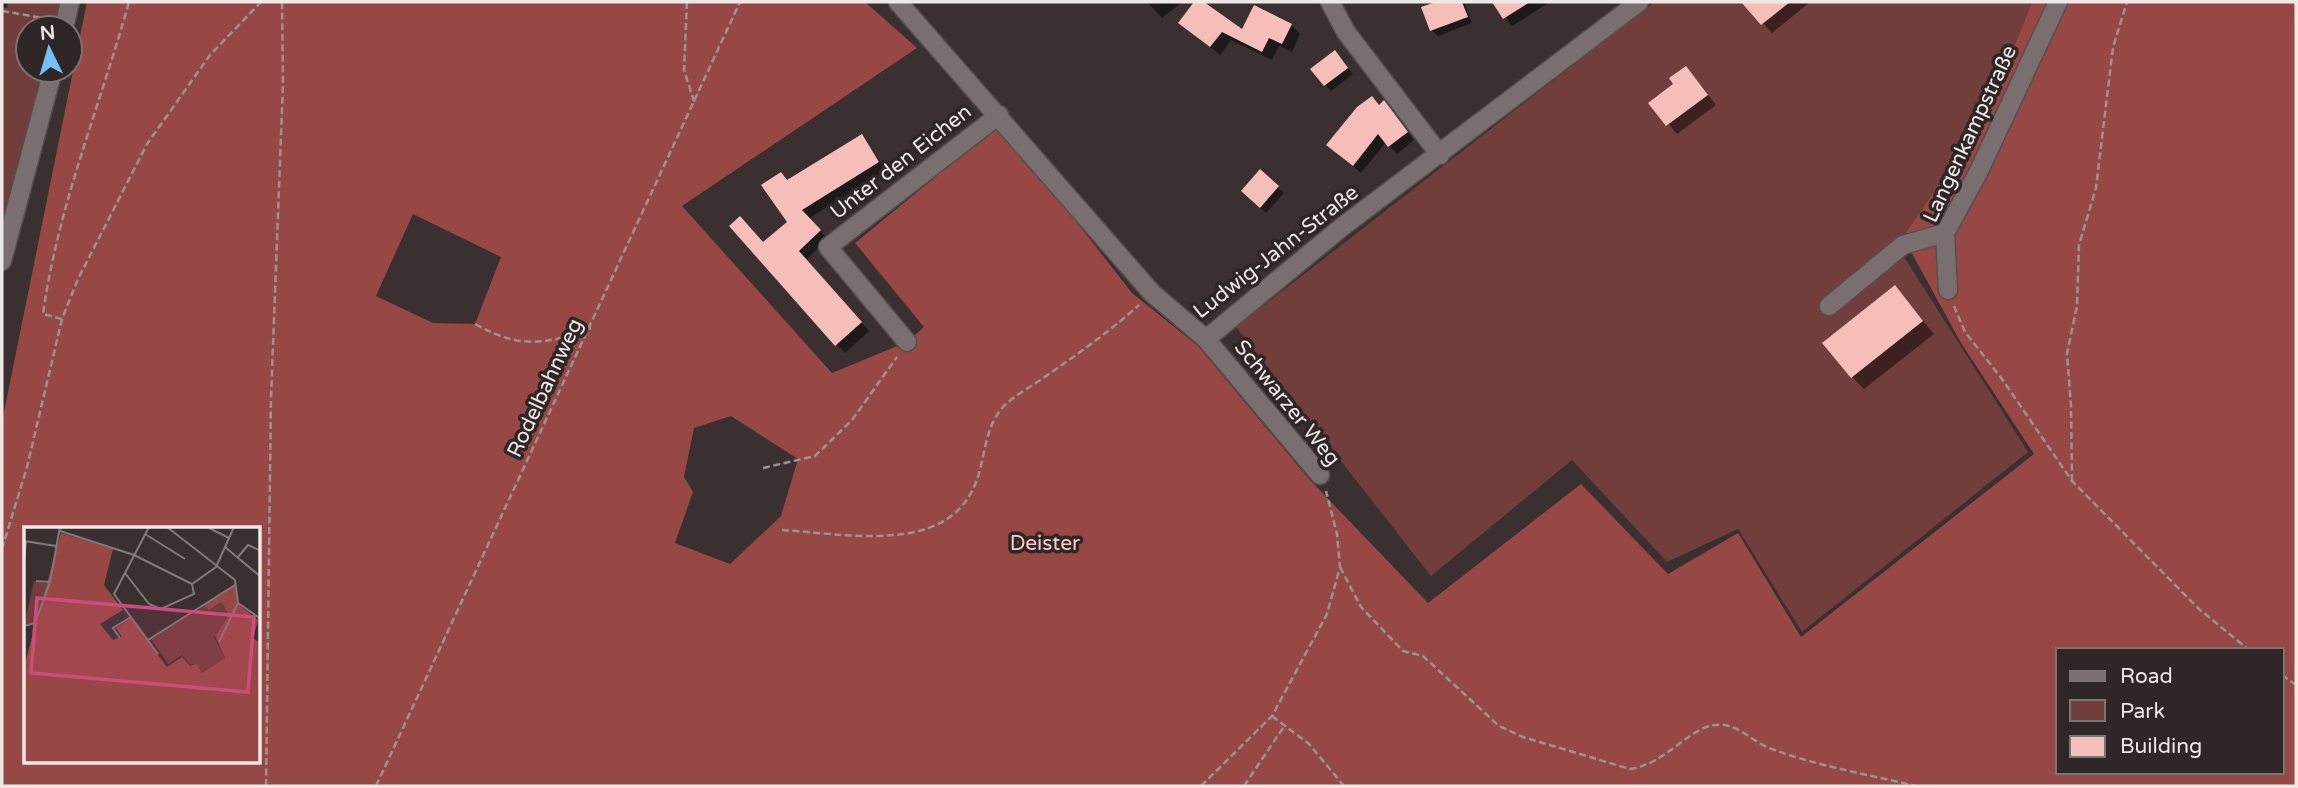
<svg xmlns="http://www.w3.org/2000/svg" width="2298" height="788" font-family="'Varela Round',sans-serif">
<rect width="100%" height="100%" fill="#39302f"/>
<g fill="#713e3b">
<path d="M2 2H63L56 28H28V70H45L2 238Z"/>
<path d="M1654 2H2032L1987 114 1903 237 1894 241 2028 452 1802 632 1738 529 1667 562 1572 460 1431 576 1236 327Z"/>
</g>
<path fill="#984844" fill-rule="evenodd" d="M87 2H865L917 48 682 206 832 373 907 342 924 327 855 243 1000 124 1132 293 1198 346 1309 479 1428 603 1581 484 1668 574 1738 533 1801 637 2034 454 1961 343 1903 237 1987 114 2032 2H2296V786H2V422ZM413 214 501 257 475 324 433 323 376 296ZM731 416 798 459 781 516 730 564 675 543 693 492 684 477 694 428ZM26 529H259V762H26ZM2058 650H2282V772H2058Z"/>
<g fill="#0007">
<path d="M2 2H8L7 8 2 7Z"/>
<path d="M1147 2H1182L1162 18Z"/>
<path d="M1196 2H1201L1242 32 1291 25 1300 34 1292 52 1279 46 1272 60 1231 40 1220 55 1180 23Z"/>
<path d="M1441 2H1464L1472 23 1438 36 1432 30 1423 8Z"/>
<path d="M1494 2H1550L1512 26Z"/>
<path d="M1751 2H1810L1772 33 1747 5Z"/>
<path d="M1340 59 1353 74 1331 91 1313 70Z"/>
<path d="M1686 68 1716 105 1677 134 1651 103 1675 84Z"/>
<path d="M1380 106 1392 111 1414 140 1397 154 1386 142 1361 173 1337 153Z"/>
<path d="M862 136 886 170 808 219 828 239 805 261 869 331 845 353 731 226 763 244 789 223V182Z"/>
<path d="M1260 172 1284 193 1266 213 1249 197Z"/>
<path d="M1895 288 1934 334 1864 389 1852 377Z"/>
</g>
<g fill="#f6beb9">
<path d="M1194 2H1204L1242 29 1254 5 1292 24 1282 44 1269 38 1262 52 1222 32 1210 47 1178 23Z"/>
<path d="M1436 2H1462L1468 17 1430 31 1421 7Z"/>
<path d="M1492 2H1530L1503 19Z"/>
<path d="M1741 2H1790L1761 25Z"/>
<path d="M1335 50 1348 68 1324 86 1310 69Z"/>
<path d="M1686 66 1708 95 1666 126 1648 103 1673 84 1669 78Z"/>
<path d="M1372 96 1379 105 1384 100 1408 132 1388 147 1378 134 1353 166 1326 145 1357 107Z"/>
<path d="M862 134 879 162 802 210 821 230 799 251 862 322 835 346 729 226 740 216 763 242 787 222 761 185 781 172 787 180Z"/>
<path d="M1260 169 1279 186 1260 208 1241 191Z"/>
<path d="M1895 285 1923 321 1851 378 1822 343Z"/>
</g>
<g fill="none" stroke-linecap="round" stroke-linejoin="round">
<g stroke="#564e4d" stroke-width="21">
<g id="minor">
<path d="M898 2 1152 293 1206 339 1320 475"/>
<path d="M1330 2 1346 32 1440 155"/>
<path d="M64 28 70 2"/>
<path d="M2 261 53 70"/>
<path d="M1948 290 1945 233 1978 173 2058 2"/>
<path d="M1829 306 1903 245 1945 233"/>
<path d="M1206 339 1342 227 1639 2"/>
<path d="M907 342 828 247 999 115"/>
</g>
</g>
<g stroke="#9b9392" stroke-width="2.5" stroke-dasharray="7 3.5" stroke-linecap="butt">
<path d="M687 2 684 70 695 104"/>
<path d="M2 11 48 19"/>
<path d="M1954 306 1965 332 2002 379 2072 481 2199 609 2249 650"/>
<path d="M62 319 43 314C58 206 100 106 129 2"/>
<path d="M475 324C520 349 545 345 591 328"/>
<path d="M763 468 815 456 852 420 897 357"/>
<path d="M2072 481 2071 406 2067 354 2077 306 2079 245 2096 188 2113 47 2127 2"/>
<path d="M782 530C840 533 940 555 972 491 986 465 982 430 1003 407 1014 395 1033 386 1046 376 1078 354 1110 331 1139 305"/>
<path d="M2 549 27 467 62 319 78 279 147 144 210 55 261 2"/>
<path d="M1340 567 1361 607 1403 651 1423 656 1499 726 1523 737 1630 769C1666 764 1688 728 1715 725 1737 722 1751 741 1769 748 1817 766 1866 774 1916 786"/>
<path d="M2282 675 2296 685"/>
<path d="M1272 716 1309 744 1344 786"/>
<path d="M266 786 271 398 283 83 282 2"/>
<path d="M376 786 740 2"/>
<path d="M1201 786 1272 716 1327 614 1340 567 1337 534 1326 491"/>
<path d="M1244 786 1285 725"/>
</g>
<use href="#minor" stroke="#796f6e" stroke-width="18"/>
</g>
<g text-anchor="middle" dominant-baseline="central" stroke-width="7" stroke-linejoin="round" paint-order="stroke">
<g font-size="21" fill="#eee8e7" stroke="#2f2626">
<text transform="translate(1970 134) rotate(-65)">Langenkampstraße</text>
<text transform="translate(901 162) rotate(-38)">Unter den Eichen</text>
<text transform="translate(1276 252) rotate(-38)">Ludwig-Jahn-Straße</text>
<text transform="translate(545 388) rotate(-65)">Rodelbahnweg</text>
<text transform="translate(1287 403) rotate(51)">Schwarzer Weg</text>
</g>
<g font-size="21" fill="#fccbc7" stroke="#2f2626">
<text x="1045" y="543">Deister</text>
</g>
</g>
<g transform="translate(24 527)">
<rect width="236" height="236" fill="#39302f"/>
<path d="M10 54 25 56 11 96 0 98ZM197 75 205 88 190 110 201 131 178 146 173 136 166 138 158 128 144 137 127 112 181 78Z" fill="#713e3b"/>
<path d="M37 6 89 22 80 58 99 83 76 97 89 113 98 110 92 101 107 91 143 140 158 130 166 139 173 136 178 146 201 131 191 109 205 88 197 75 185 83 180 78 211 59 214 77 234 93 229 111 236 116V236H0V139Z" fill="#984844"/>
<path fill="none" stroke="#817a79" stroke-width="2" d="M125 0 90 67 134 127M143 0 211 53 214 76 195 115M183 0 205 11M36 4 110 28 168 57M121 7 161 32M0 14 32 19M201 20 237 50M214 30 224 18 237 24M0 35 2 14M101 46 125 77 137 82 170 67 168 57M12 54 26 55 36 0M168 57 192 40 210 0M214 76 237 92M0 99 11 96 26 55M96 111 89 101 107 90M124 113 211 58"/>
<path fill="#cd4c7e" fill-opacity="0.15" stroke="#cd4c7e" stroke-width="3.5" d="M13 71 230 90 224 165 7 146Z"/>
<rect width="236" height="236" fill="none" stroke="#eee8e7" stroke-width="3.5"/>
</g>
<rect width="2298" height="788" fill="none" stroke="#eee8e7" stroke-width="7"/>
<rect x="2056" y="648" width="228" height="126" fill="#2f2626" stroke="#7b7473" stroke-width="2"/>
<rect x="2070" y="671" width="35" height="10" fill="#796f6e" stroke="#7b7473" stroke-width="2"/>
<text x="2120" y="683" font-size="21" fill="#eee8e7">Road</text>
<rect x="2070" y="700" width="35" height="21" fill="#713e3b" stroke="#7b7473" stroke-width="2"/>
<text x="2120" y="718" font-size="21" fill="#eee8e7">Park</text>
<rect x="2070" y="736" width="35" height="21" fill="#f6beb9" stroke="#7b7473" stroke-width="2"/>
<text x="2120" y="753" font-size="21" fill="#eee8e7">Building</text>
<g transform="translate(49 49) rotate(355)"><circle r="33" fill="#2f2626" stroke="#7b7473" stroke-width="2"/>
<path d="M0-5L12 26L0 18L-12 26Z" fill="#73c1f6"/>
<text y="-10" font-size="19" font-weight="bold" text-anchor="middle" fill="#eee8e7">N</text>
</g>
</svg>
